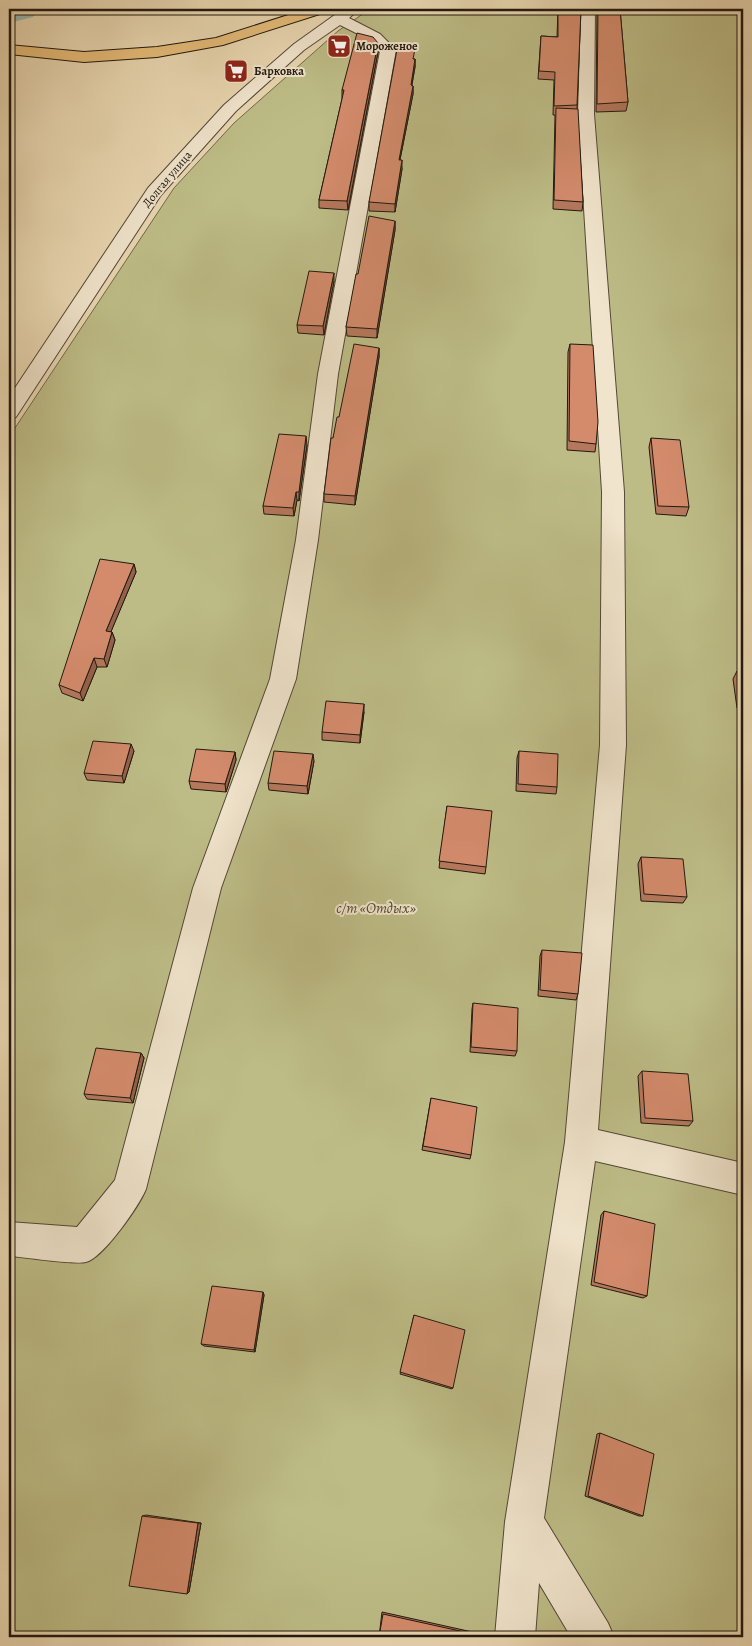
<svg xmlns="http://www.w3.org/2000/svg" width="752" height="1646" font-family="Alegreya,serif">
<rect width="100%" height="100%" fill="#e8d6b0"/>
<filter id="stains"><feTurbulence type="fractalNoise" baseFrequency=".004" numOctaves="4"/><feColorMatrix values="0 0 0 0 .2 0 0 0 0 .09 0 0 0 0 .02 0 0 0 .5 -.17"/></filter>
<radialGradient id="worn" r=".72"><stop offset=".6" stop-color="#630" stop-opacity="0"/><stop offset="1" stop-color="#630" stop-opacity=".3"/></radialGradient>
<path fill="#bdbc86" stroke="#6f6a4a" d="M370 9H743V1637H613L601 1618 590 1637H9V437L174 188 234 123 338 31Z"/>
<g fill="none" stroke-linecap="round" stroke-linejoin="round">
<path fill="#98b8b1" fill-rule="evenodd" d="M9 9H38L33 17 9 23Z"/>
<g stroke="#534837" stroke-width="2">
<g id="minor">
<path d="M343 9H359L349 18 380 34 396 50 338 374 318 540 296 679 221 888 146 1189C139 1206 103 1258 86 1262 72 1265 26 1257 9 1256V1222L77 1227 115 1180 193 888 270 679 296 540 318 374 380 51 370 40 340 25 304 50 236 111 161 195 16 417 9 419V397L148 188 224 105 294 44Z"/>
<path d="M581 9H595L594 114 624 492 626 745 598 1130 743 1163V1195L595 1161 544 1518 608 1623 614 1637H571L539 1583 535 1637H495L505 1522 565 1142 600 745 602 492 578 114Z"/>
</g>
</g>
<g stroke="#21190f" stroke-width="2">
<path id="major" d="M307 9H328L326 12 223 45 157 57 84 62 9 54V45L84 52 157 47 216 38Z"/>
</g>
<use href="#minor" fill="#f0e4cc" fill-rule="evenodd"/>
<use href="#major" fill="#e4bb78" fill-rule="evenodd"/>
</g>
<g fill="#b5785d" stroke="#21190f">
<path d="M558 9H581L577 109 583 202 582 211 553 209 555 115H553L554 80 538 79 541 36 557 37Z"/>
<path d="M594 9H620L628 102 626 111 596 112 597 9Z"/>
<path d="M378 43V52L348 210 319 208V200L342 99V90Z"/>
<path d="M414 59H415V67L412 85 413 86V94L400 160 402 169 395 212 369 211V202Z"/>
<path d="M395 221V230L377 338 347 336 346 327 358 274Z"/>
<path d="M334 281 324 335 298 333 297 325Z"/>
<path d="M570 344 596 444 595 452 567 450 568 352Z"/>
<path d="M379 348V357L355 505 324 502V494L333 438 339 417Z"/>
<path d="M651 438 689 507 686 516 656 514 649 447Z"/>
<path d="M307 445 299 501 297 500 294 516 264 514 263 506Z"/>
<path d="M134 564 136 572 111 631 112 632 115 640 107 667H97L83 701 62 693 59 685Z"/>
<path d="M737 671H743V709L737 708 733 679Z"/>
<path d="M364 712 360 743 322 740V732Z"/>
<path d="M134 751 124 783 87 780 84 773Z"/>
<path d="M519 751 557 787 556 794 516 791 517 758Z"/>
<path d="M235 752 236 760 226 792 191 789 189 781Z"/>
<path d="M314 761 308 794 269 790 268 783Z"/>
<path d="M447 806 486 867 485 874 439 868Z"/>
<path d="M641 857 687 897 683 903 641 901 638 864Z"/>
<path d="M542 950 578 994 576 1000 538 996 540 956Z"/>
<path d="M473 1003 517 1051 515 1056 470 1052 472 1009Z"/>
<path d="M141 1053 144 1058 133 1103 87 1099 84 1094Z"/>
<path d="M642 1071 693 1121 689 1126 641 1123 638 1076Z"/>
<path d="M431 1098 471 1155 470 1159 422 1150Z"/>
<path d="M604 1211 647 1296 643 1298 591 1285 601 1215Z"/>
<path d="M263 1292 264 1295 255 1352 204 1346 201 1344Z"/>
<path d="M414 1315 453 1388 452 1389 400 1374Z"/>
<path d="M600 1433 643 1516H639L585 1496 597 1434Z"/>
<path d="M146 1515 201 1523 189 1592 142 1516Z"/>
<path d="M382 1612 486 1635 487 1637H379Z"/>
<path d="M112 1635 122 1637H108Z"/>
</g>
<g fill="#94614c" stroke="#21190f">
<path d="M378 43V52L348 210 347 201Z"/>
<path d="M415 59V67L410 94 411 85Z"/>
<path d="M413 86V94L398 169 399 160Z"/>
<path d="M402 160V169L395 212V204Z"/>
<path d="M395 221V230L377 338V329Z"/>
<path d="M334 273V281L324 335 323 326Z"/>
<path d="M379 348V357L355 505V496Z"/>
<path d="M306 436 307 445 299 501V492Z"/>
<path d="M296 492 297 500 294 516 293 508Z"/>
<path d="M134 564 136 572 108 639 106 631Z"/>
<path d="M11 609 14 617 9 626V612Z"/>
<path d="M112 632 115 640 107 667 104 659Z"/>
<path d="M94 658 97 667 83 701 80 693Z"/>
<path d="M364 704V712L360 743V735Z"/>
<path d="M131 744 134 751 124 783 122 776Z"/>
<path d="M235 752 236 760 226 792 225 784Z"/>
<path d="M313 754 314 761 308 794 307 786Z"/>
<path d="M141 1053 144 1058 133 1103 130 1098Z"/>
<path d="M263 1292 264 1295 255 1352 254 1350Z"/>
<path d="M198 1523H201L189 1592 187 1594Z"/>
</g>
<g fill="#d38b6c" stroke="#21190f">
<path d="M558 9H581L577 105 554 106 555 72 539 71 541 36 558 37Z"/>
<path d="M598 9H620L628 102 597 104Z"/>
<path d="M357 33 373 37 378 43 347 201 319 200 344 90H342Z"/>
<path d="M398 44 415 49 413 59H415L411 85 413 86 399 160H402L395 204 369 202Z"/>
<path d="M556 108 578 109 583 202 554 200Z"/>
<path d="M369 216 395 221 377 329 346 327 356 274H358Z"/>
<path d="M309 271 334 273 323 326 297 325Z"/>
<path d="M354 344 379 348 355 496 324 494 331 438H333L337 417H339Z"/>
<path d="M570 344 593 345 598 422 596 444 569 441Z"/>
<path d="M279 434 306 436 299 492H296L293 508 263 506Z"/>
<path d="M651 438 680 440 689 507 658 506Z"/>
<path d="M100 559 134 564 106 631 112 632 104 659 94 658 80 693 59 685Z"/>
<path d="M737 671H743V701L741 700Z"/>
<path d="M326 701 364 704 360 735 322 732Z"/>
<path d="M93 741 131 744 122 776 84 773Z"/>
<path d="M196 749 235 752 225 784 189 781Z"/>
<path d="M274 751 313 754 307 786 268 783Z"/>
<path d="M519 751 558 754 557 787 518 784Z"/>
<path d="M447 806 492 811 486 867 439 861Z"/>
<path d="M641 857 683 859 687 897 644 894Z"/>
<path d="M542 950 582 953 578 994 540 990Z"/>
<path d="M473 1003 518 1008 517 1051 471 1047Z"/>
<path d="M96 1048 141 1053 130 1098 84 1094Z"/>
<path d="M642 1071 688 1074 693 1121 645 1118Z"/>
<path d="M431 1098 477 1107 471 1155 423 1146Z"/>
<path d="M604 1211 655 1224 647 1296 594 1282Z"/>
<path d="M212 1286 263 1292 254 1350 201 1344Z"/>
<path d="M414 1315 465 1330 453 1388 400 1372Z"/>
<path d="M600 1433 654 1454 643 1516 588 1496Z"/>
<path d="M142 1516 198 1523 187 1594 129 1586Z"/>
<path d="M383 1614 487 1637H379Z"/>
</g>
<defs>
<g id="supermarket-square" transform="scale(1.25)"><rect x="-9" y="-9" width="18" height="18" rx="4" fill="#8f2418" stroke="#f0e4cc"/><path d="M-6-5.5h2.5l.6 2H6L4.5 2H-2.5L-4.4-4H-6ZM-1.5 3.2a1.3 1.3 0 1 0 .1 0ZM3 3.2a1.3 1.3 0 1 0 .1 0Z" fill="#fff"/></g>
</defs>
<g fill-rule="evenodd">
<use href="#supermarket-square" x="339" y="46"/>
<use href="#supermarket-square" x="236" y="71"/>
</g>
<g text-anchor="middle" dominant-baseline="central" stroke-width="4" stroke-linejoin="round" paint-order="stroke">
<g font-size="12" font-weight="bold" fill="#21190f" stroke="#f0e4cc" text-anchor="start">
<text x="356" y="46">Мороженое</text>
<text x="254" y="71">Барковка</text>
</g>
<g font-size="12" fill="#21190f" stroke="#f0e4cc">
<text transform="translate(167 179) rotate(-50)">Долгая улица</text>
</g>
<g font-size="15" font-style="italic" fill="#504a33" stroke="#f0e4cc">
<text x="376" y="908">с/т «Отдых»</text>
</g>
</g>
<rect width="752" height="1646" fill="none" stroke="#e8d6b0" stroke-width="30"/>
<rect x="10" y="10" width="732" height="1626" fill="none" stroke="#21190f" stroke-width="2.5"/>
<rect x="15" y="15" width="722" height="1616" fill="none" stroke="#21190f"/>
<rect width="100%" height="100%" filter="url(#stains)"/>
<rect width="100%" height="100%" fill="url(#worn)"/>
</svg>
